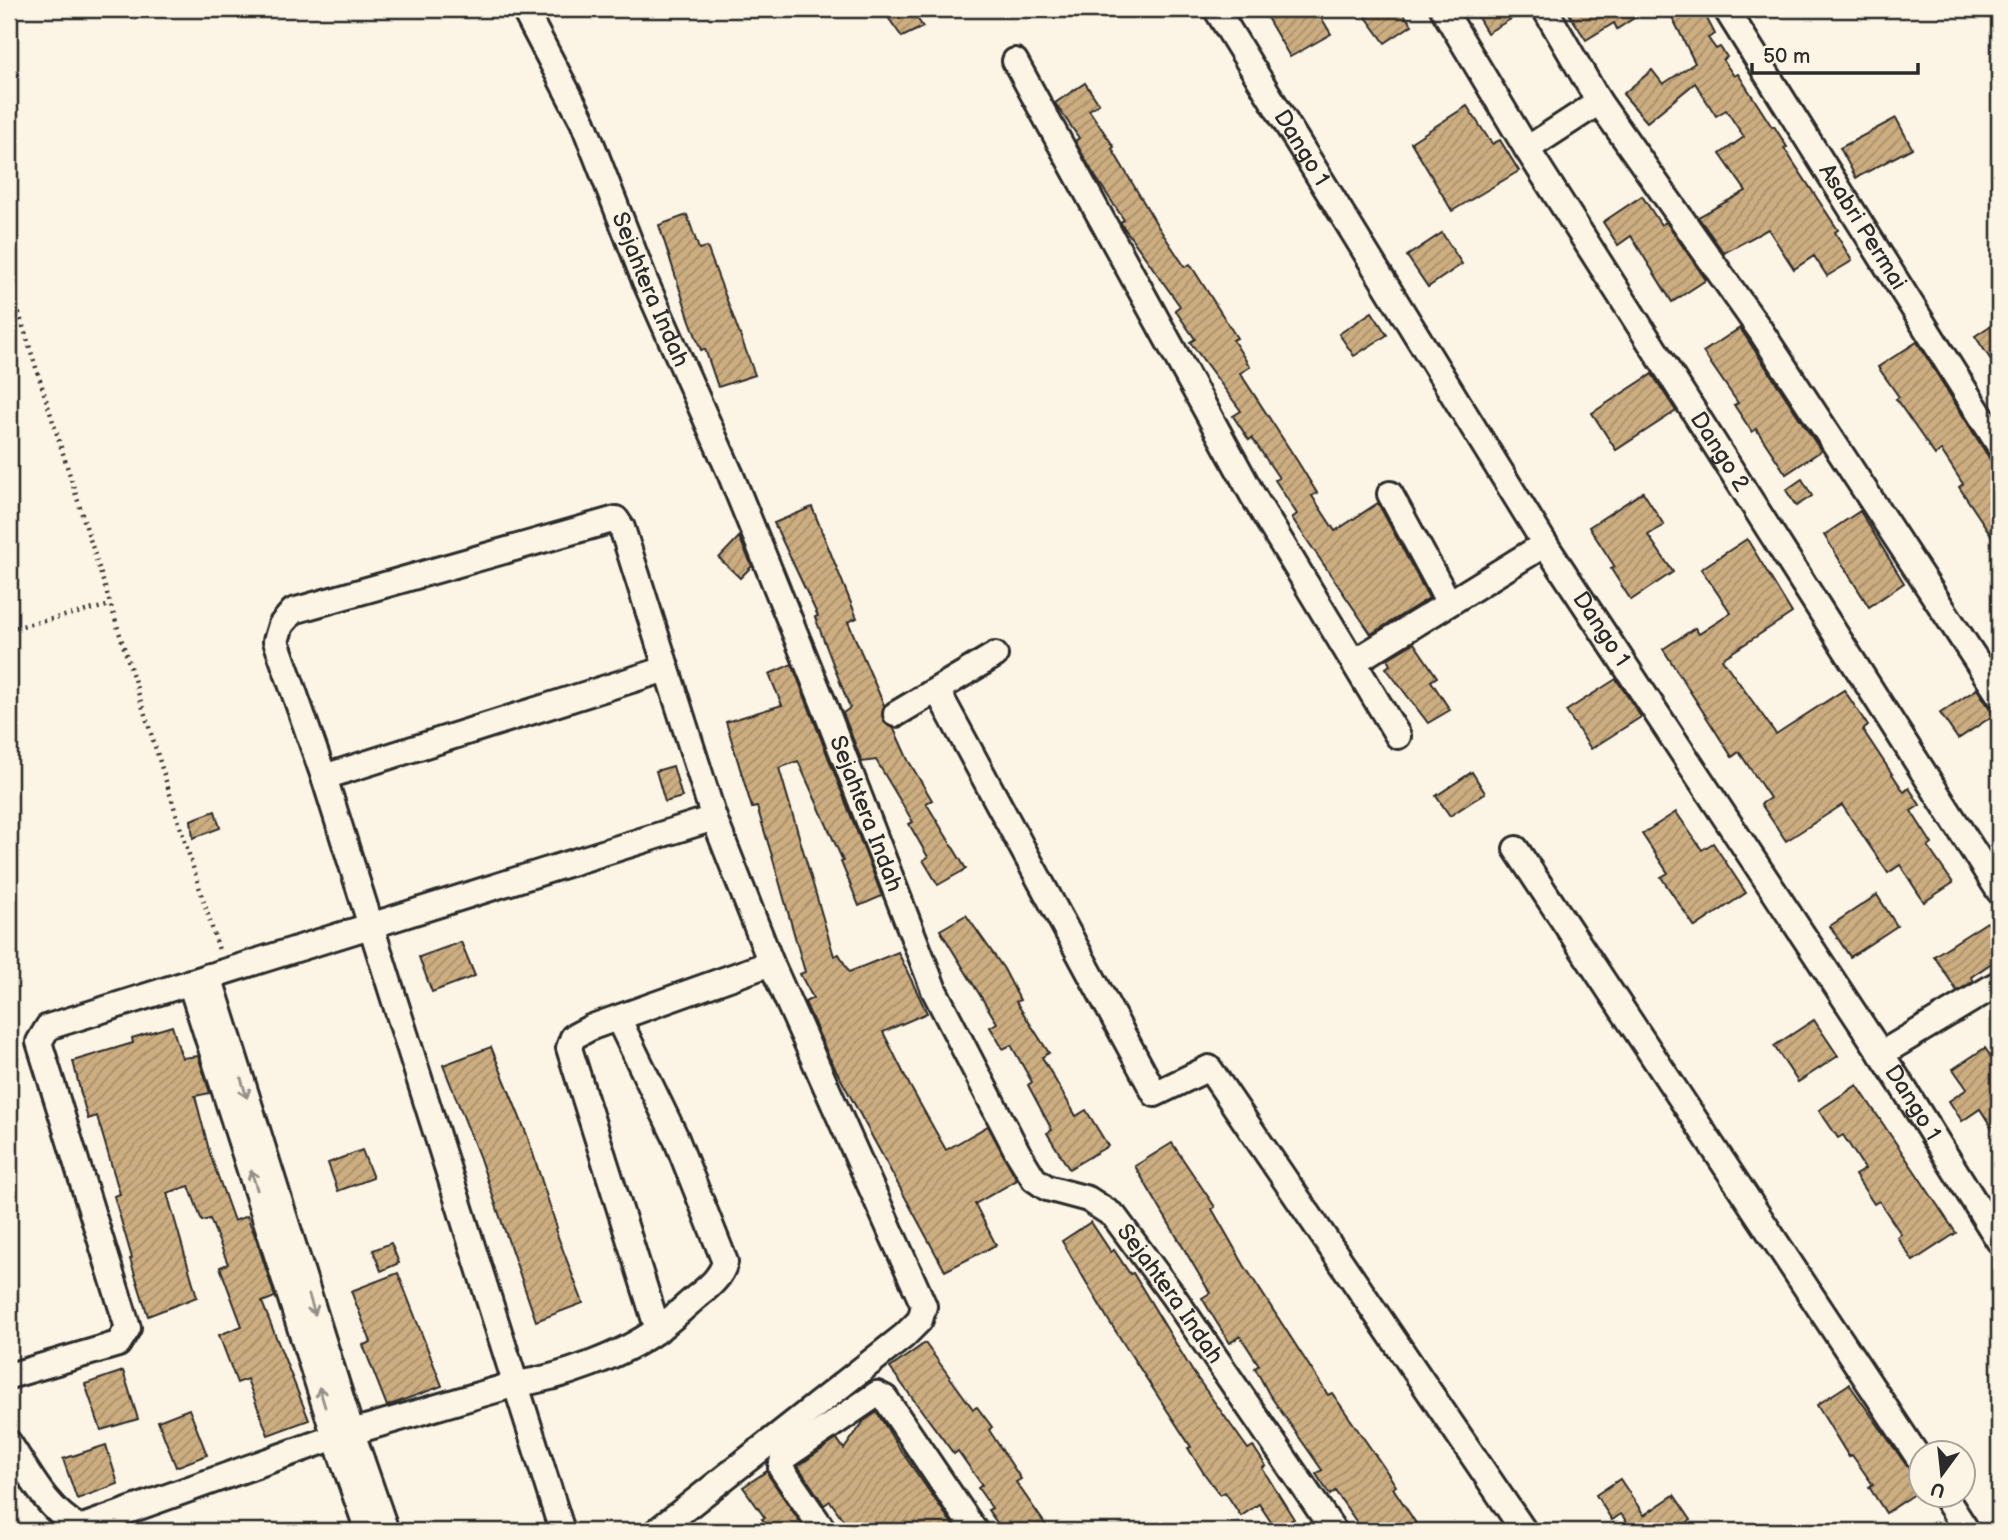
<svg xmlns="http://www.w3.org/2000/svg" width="2008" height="1540" font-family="'Balsamiq Sans',sans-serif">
<defs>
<pattern id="building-hatch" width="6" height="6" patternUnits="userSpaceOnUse" patternTransform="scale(1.75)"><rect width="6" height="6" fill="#cdae81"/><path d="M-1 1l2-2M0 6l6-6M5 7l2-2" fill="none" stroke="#a78e6a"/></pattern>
</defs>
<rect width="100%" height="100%" fill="#fcf5e5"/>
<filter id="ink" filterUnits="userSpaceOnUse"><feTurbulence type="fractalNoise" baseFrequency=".0143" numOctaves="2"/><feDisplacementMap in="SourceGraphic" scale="14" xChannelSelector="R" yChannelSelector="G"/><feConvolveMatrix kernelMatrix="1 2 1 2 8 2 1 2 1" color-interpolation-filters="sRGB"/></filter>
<g filter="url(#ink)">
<g fill="url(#building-hatch)" stroke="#2b2b2b" stroke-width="2">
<path d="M882 9H911L923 27 902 37Z"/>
<path d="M1262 9H1316L1331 34 1290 57Z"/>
<path d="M1360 9H1400L1412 25 1385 43Z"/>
<path d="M1473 9H1528L1487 33Z"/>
<path d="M1566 9H1648L1617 29 1614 23 1586 40Z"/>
<path d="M1668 9H1702L1715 34 1708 38 1716 49 1720 47 1727 57 1723 60 1734 76 1738 74 1772 127 1774 126 1787 147 1784 148 1838 230 1835 232 1852 261 1827 276 1814 256 1794 269 1768 229 1724 253 1698 217 1746 191 1720 154 1744 137 1726 110 1716 116 1695 83 1647 122 1623 94 1652 70 1663 84 1695 63Z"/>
<path d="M1085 83 1099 104 1089 110 1114 147 1112 149 1159 228 1185 267 1190 264 1237 338 1233 340 1250 367 1240 373 1298 462 1317 493 1312 496 1335 531 1378 503 1429 598 1371 634 1292 518 1297 514 1275 480 1279 478 1252 438 1249 440 1233 416 1241 411 1190 342 1195 339 1175 310 1180 306 1120 222 1124 220 1093 173 1075 141 1079 138 1055 103Z"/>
<path d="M1467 106 1492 144 1500 140 1519 171 1452 211 1411 142Z"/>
<path d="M1896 118 1912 148 1856 178 1840 148Z"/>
<path d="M1642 196 1661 225 1666 222 1706 280 1672 302 1631 236 1618 245 1603 222Z"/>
<path d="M687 215 699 249 707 247 755 375 718 387 705 349 701 350 689 318 659 225Z"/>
<path d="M1442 233 1462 264 1428 287 1407 256Z"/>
<path d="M1372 312 1387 335 1354 356 1339 334Z"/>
<path d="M1999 320V372L1975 336Z"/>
<path d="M1740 328 1821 451 1786 474 1756 429 1752 432 1734 405 1738 403 1703 352Z"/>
<path d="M1917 342 1999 474V547L1959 487 1963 484 1941 450 1935 455 1896 399 1899 397 1878 367Z"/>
<path d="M1652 374 1676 411 1616 450 1592 413Z"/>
<path d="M1802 479 1812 496 1796 506 1786 490Z"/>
<path d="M1643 492 1664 525 1648 535 1673 572 1631 600 1611 569 1615 567 1589 527Z"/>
<path d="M812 507 857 618 848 622 884 705 883 721 894 729 908 760 932 800 926 803 966 869 938 885 923 860 928 857 909 824 913 822 876 760 862 762 843 713 850 708 815 617 818 616 774 523Z"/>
<path d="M1860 511 1904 583 1869 607 1824 535Z"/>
<path d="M739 537 752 566 740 578 719 558Z"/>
<path d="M1747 539 1792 613 1722 659 1776 734 1844 690 1868 726 1863 730 1904 792 1909 788 1920 805 1911 811 1932 844 1928 847 1953 883 1924 902 1900 865 1888 873 1842 805 1786 841 1761 804 1770 798 1739 752 1732 757 1663 649 1695 628 1699 634 1731 613 1701 569Z"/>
<path d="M1414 643 1437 677 1431 681 1450 710 1428 723 1386 668 1390 665 1387 659Z"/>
<path d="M792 664 882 896 859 906 841 862 843 861 798 761 779 768 834 956 839 954 849 972 898 952 927 1013 883 1032 910 1086 946 1150 988 1126 1017 1180 975 1204 996 1245 945 1271 829 1057 805 1002 813 998 800 974 805 972 772 856 757 807 752 808 726 722 782 705 769 674Z"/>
<path d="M1616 679 1641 717 1591 749 1566 711Z"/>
<path d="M1977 689 1994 715 1958 739 1940 713Z"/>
<path d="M673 766 682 797 665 802 656 771Z"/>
<path d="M1472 772 1485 793 1450 816 1436 796Z"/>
<path d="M215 811 220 828 193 838 191 820Z"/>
<path d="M1676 812 1702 850 1713 843 1746 893 1695 927 1661 877 1668 873 1642 834Z"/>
<path d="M1877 895 1897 926 1850 957 1830 926Z"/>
<path d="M966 915 1004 969 1020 1000 1016 1002 1049 1053 1042 1057 1076 1116 1086 1110 1108 1146 1069 1169 1047 1133 1052 1130 1028 1085 1032 1082 1011 1045 1003 1049 990 1027 997 1023 940 930Z"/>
<path d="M1987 922 1999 940V958L1971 977 1974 981 1957 991 1934 956Z"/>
<path d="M461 942 475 976 432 992 419 957Z"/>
<path d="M1814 1020 1838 1056 1798 1082 1774 1046Z"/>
<path d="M172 1026 182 1058 198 1056 210 1093 195 1096 210 1154 234 1221 247 1216 257 1241 275 1297 262 1302 309 1420 268 1435 247 1379 237 1383 219 1335 242 1326 220 1267 228 1264 210 1219 202 1221 189 1186 167 1193 197 1297 148 1316 130 1259 132 1258 114 1196 120 1194 97 1116 88 1119 81 1094 73 1061 133 1043 132 1038Z"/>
<path d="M491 1047 527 1135 557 1228 555 1229 583 1303 536 1321 479 1156 443 1065Z"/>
<path d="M1985 1048 1999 1069V1139L1980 1109 1962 1121 1949 1101 1967 1089 1953 1069Z"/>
<path d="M1857 1085 1956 1233 1913 1261 1897 1237 1901 1234 1879 1201 1874 1204 1855 1175 1865 1169 1843 1135 1838 1138 1819 1110Z"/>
<path d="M1172 1143 1215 1207 1212 1209 1244 1265 1328 1395 1332 1393 1383 1466 1396 1486 1393 1488 1421 1531H1363L1335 1491 1330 1495 1316 1474 1322 1470 1269 1394 1255 1368 1259 1365 1240 1336 1230 1343 1217 1323 1202 1298 1210 1293 1135 1166Z"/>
<path d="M362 1150 373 1178 338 1191 328 1163Z"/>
<path d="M1091 1222 1111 1252 1114 1250 1130 1274 1133 1273 1193 1372 1248 1449 1253 1446 1266 1466 1262 1468 1294 1519 1290 1521 1296 1531H1277L1259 1504 1241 1516 1225 1492 1220 1495 1203 1472 1188 1448 1191 1447 1109 1321 1062 1241Z"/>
<path d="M391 1243 399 1263 381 1271 373 1250Z"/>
<path d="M398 1273 442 1386 387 1406 363 1345 371 1342 351 1291Z"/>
<path d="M925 1343 973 1409 977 1407 992 1427 989 1430 1021 1479 1016 1482 1050 1531H1003L988 1510 992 1508 978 1488 982 1485 958 1451 954 1454 890 1368Z"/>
<path d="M123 1371 138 1419 101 1430 85 1384Z"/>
<path d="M1849 1384 1921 1486V1490L1886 1513 1869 1487 1873 1485 1852 1455 1849 1457 1817 1405Z"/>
<path d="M189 1409 207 1455 176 1467 158 1421Z"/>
<path d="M877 1412 897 1445 957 1531H851L830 1501 824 1505 798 1466 837 1439 844 1449 864 1421Z"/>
<path d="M106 1445 118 1484 77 1499 63 1459Z"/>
<path d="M767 1471 769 1476 806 1531H771L762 1519 765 1518 743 1487Z"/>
<path d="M1620 1479 1644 1515 1674 1495 1691 1520 1673 1531H1619L1629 1525 1621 1514 1612 1520 1596 1495Z"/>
</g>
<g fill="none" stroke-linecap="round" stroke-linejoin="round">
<g stroke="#2b2b2b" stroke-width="30">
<g id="street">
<path id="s1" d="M524 9 583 122 645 281 730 473 822 700 934 990 1018 1153 1034 1179 1047 1188 1088 1199 1114 1216 1171 1293 1334 1531"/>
<path id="s2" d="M1216 9 1545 544 1901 1084 1999 1241"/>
<path id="s3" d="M1443 9 1527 149 1999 891"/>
<path d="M1545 9 1599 102"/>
<path id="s4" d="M1726 9 1999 445"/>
<path d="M1015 61 1252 494 1398 736"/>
<path d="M1527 149 1599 102 1760 330 1999 695"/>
<path d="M1390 494 1449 603"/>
<path d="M1354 662 1545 544"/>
<path d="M937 690 1155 1094 1209 1068 1524 1531"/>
<path d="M896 714 995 655"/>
<path d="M324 777 666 669"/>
<path d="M1516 849 1920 1460"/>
<path d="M209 976 352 1433 386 1531"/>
<path d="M190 982 335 1437 368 1531"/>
<path d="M1881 1054 1999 983"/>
<path d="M9 1376 118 1344 128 1328 39 1042 48 1027 714 818 771 963 592 1027 573 1037 569 1048 658 1330"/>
<path d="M9 1443C30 1475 46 1509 80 1528L335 1437 516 1384C560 1378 621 1356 657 1330 670 1321 682 1309 694 1299 707 1288 721 1278 725 1262L675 1136 618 1018"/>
<path d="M1943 1494 1967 1531"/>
<path d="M562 1531 324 777 276 641 281 625 293 611 616 519 622 528 714 818"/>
<path d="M657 1531 904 1336 920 1320 924 1306 771 963"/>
<path d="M824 1531 781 1468 783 1458 877 1394 885 1398 975 1531"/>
</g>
</g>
<g stroke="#2b2b2b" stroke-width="4.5" stroke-dasharray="2 5" stroke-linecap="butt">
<path d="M9 309 17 307 219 950"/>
<path d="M9 629 111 605"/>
</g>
<use href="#street" stroke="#fcf5e5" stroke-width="24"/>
</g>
<defs><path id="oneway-shaft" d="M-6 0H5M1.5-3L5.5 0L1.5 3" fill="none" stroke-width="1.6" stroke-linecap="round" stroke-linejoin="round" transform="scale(1.75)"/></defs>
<g stroke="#949088">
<use href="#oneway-shaft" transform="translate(244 1088) rotate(73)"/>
<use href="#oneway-shaft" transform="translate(254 1180) rotate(-108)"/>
<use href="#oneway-shaft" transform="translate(312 1305) rotate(73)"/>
<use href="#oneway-shaft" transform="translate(322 1397) rotate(-107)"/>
</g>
</g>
<g text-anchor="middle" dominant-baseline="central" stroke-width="5" stroke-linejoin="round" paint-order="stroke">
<g font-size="23" fill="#2b2b2b" stroke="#fcf5e5">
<text stroke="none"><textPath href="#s2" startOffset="163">Dango 1</textPath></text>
<text stroke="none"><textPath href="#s4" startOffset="257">Asabri Permai</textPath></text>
<text stroke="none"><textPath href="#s1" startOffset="308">Sejahtera Indah</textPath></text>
<text stroke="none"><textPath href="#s3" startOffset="522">Dango 2</textPath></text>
<text stroke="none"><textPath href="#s2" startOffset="730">Dango 1</textPath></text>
<text stroke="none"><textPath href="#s1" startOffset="875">Sejahtera Indah</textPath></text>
<text stroke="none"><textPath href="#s2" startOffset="1297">Dango 1</textPath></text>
<text stroke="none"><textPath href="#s1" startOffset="1463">Sejahtera Indah</textPath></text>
</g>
</g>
<rect width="2008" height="1540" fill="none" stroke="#fcf5e5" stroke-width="35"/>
<rect x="18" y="18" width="1973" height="1505" fill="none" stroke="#2b2b2b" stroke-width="2.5" filter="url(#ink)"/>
<g transform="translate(1942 1474) rotate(195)"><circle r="33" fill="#fcf5e5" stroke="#a8a49b" stroke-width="2"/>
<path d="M0-5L12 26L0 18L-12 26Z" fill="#2b2b2b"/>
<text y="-10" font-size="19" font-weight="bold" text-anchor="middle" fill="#2b2b2b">U</text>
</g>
<path d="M1752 63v10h166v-10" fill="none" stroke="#2b2b2b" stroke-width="3.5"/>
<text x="1763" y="63" font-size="21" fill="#2b2b2b" stroke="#fcf5e5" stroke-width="5" paint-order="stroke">50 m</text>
</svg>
